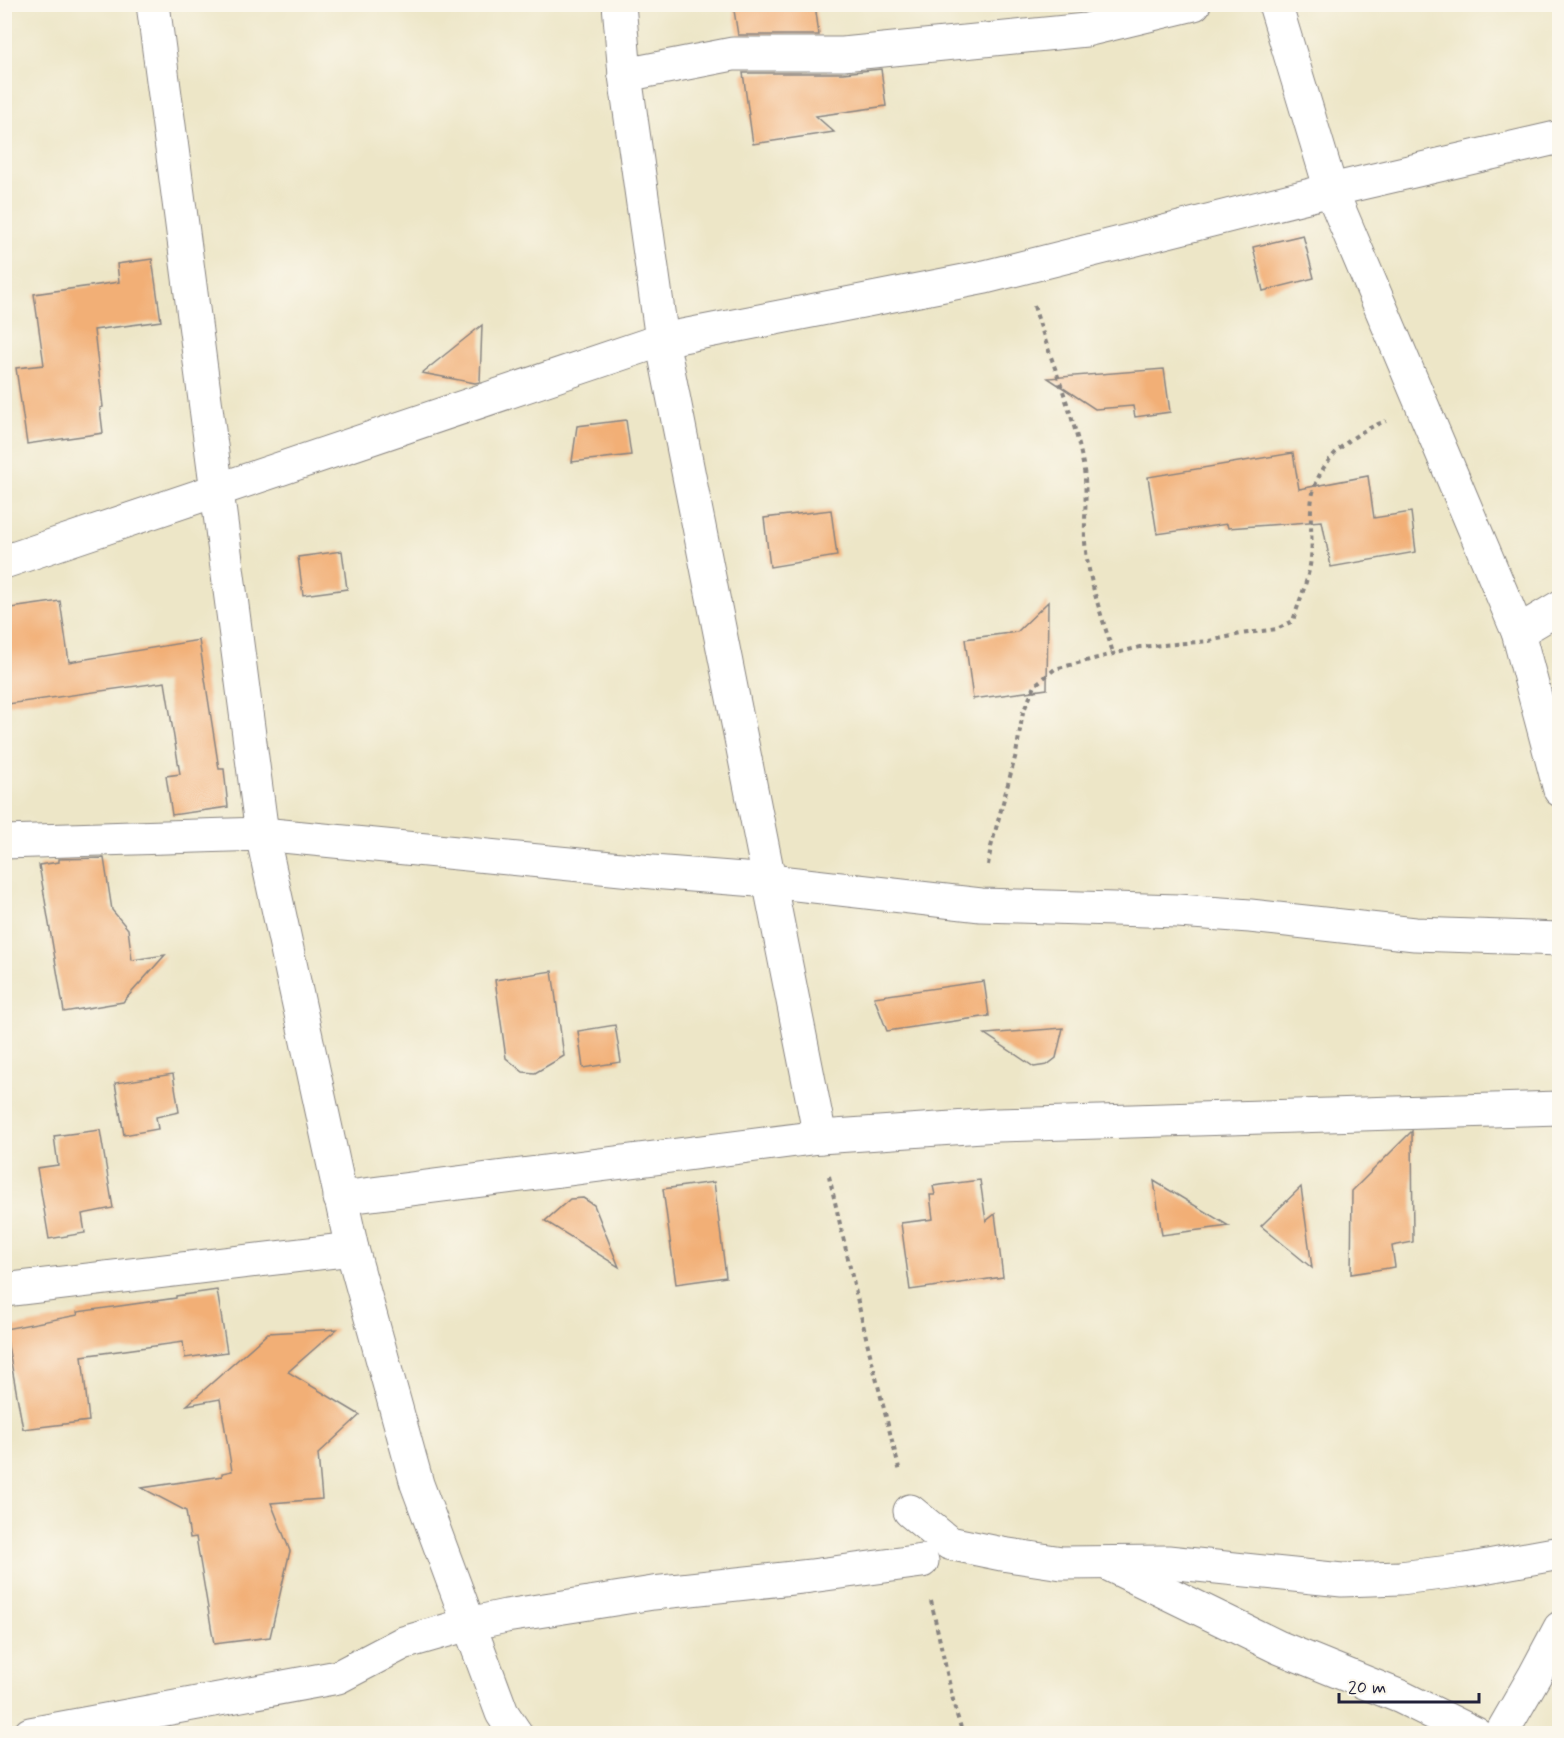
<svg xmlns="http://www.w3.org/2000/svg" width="1564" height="1738" font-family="Mynerve,sans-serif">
<rect width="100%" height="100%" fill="#fbf7ec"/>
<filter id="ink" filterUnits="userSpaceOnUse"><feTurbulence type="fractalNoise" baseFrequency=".0167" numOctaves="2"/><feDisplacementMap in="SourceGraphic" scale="12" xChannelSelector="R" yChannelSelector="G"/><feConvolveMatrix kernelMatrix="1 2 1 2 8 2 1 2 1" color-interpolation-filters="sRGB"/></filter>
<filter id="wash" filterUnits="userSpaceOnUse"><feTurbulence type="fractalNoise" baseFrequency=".008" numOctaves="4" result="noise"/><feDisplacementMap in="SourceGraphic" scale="24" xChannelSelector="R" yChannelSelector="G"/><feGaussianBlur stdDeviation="1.35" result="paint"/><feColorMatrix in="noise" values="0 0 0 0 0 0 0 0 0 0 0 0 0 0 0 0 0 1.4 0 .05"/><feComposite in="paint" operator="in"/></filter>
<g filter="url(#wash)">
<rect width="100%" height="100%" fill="#ede6c7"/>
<g id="blocks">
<g fill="#f2af76">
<path d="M733 4H815L819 35H738Z"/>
<path d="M881 69 886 106 816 116 834 132 753 144 743 73H843Z"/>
<path d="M1303 235 1314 278 1263 291 1253 247Z"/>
<path d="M152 259 161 321 94 330 103 407 100 408 103 433 27 444 16 368 44 365 34 294 119 282 117 264Z"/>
<path d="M482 325 480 382 475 383 422 373Z"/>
<path d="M1164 369 1170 412 1135 417 1133 406 1095 409 1048 378Z"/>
<path d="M626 420 631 455 572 462 577 426Z"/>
<path d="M1293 453 1299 489 1368 476 1374 518 1411 512 1416 552 1331 567 1322 521 1228 528 1227 524 1157 534 1148 477Z"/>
<path d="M831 510 837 556 770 567 764 518Z"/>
<path d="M342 551 347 589 303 595 298 557Z"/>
<path d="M60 601 69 662 199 640 219 769H224L228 807 172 815 166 776 180 774 165 682 8 704 4 682V609Z"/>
<path d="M1048 602 1047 689 973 699 965 639 1017 632Z"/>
<path d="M104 858 112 910 128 929 132 960 165 955 123 1002 64 1012 39 865 59 862V859Z"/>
<path d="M552 971 564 1056 535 1073 523 1072 506 1058 495 980Z"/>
<path d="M984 981 989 1016 887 1031 874 997Z"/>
<path d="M615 1025 621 1062 583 1068 578 1031Z"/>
<path d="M1063 1028 1056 1058 1047 1065 1034 1067 985 1034Z"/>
<path d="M173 1074 179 1112 156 1117 158 1129 124 1135 115 1083Z"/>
<path d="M100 1130 113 1208 82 1214 85 1233 49 1239 37 1168 58 1165 54 1136Z"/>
<path d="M1412 1131 1413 1242 1392 1246 1395 1267 1351 1274 1352 1191Z"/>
<path d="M980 1180 986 1221 995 1214 1003 1277 910 1290 901 1223 933 1219 930 1195H935L933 1186Z"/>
<path d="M1154 1181 1229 1226 1162 1235Z"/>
<path d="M714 1182 726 1277 676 1284 663 1189Z"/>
<path d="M1301 1187 1312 1268 1261 1226Z"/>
<path d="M583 1198 594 1205 619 1267 545 1221 570 1199Z"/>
<path d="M217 1290 227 1352 185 1358 183 1342 82 1356 89 1421 23 1429 5 1329 78 1315 77 1312 176 1298V1296Z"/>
<path d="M337 1329 288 1372 360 1415 318 1454 322 1499 271 1503 290 1551 270 1637 214 1644 196 1537 190 1538 186 1511 142 1488 222 1476V1473L232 1471 220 1399 187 1405 268 1333Z"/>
</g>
</g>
</g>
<g filter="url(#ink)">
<use href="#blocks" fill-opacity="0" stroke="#888481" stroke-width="1.5"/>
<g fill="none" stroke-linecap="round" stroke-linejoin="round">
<g stroke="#888481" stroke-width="35">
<g id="minor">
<path d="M153 4 262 834 352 1249 417 1484 502 1713 516 1734"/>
<path d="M619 4 625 75 662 340 820 1137"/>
<path d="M1275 4 1331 190 1518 632 1560 790"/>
<path d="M625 75 733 54H843L1086 30 1194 4"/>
<path d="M4 562 662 340 985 277 1331 190 1560 137"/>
<path d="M1518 632 1560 607"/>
<path d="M4 842 262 834 652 872 770 881 981 905 1178 911 1250 916 1415 934 1560 939"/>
<path d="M340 1198 820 1137 997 1125 1560 1108"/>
<path d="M4 1290 352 1249"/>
<path d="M910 1511 949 1543 1002 1554 1062 1563 1168 1562 1342 1580 1400 1578 1466 1570 1560 1553"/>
<path d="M1110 1565 1278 1647 1401 1697 1476 1734"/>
<path d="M30 1734 338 1677 403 1643 469 1624 506 1616 653 1593 811 1576 922 1561"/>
<path d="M1501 1734 1535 1675 1560 1628"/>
</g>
</g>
<g stroke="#888481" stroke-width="4" stroke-dasharray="4.5 4.5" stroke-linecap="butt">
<path d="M1034 306C1050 359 1073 410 1083 464 1088 490 1084 515 1085 542 1088 580 1102 616 1113 653"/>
<path d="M988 865 991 847 1016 754 1023 712 1036 684 1055 669 1140 647 1209 641 1241 634 1277 629 1293 621C1299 601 1309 579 1311 558 1313 539 1309 518 1312 498 1318 460 1352 433 1386 421"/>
<path d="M829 1176 869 1350 900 1472"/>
<path d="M931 1601 955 1709 963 1734"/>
</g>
<use href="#minor" stroke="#fff" stroke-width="33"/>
</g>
</g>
<rect width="1564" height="1738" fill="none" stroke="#fbf7ec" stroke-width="24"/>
<path d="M1339 1693v9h140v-9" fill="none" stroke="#22223b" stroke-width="3"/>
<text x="1348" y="1693" font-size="18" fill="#22223b" stroke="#fbf7ec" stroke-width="4.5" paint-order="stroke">20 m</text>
</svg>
